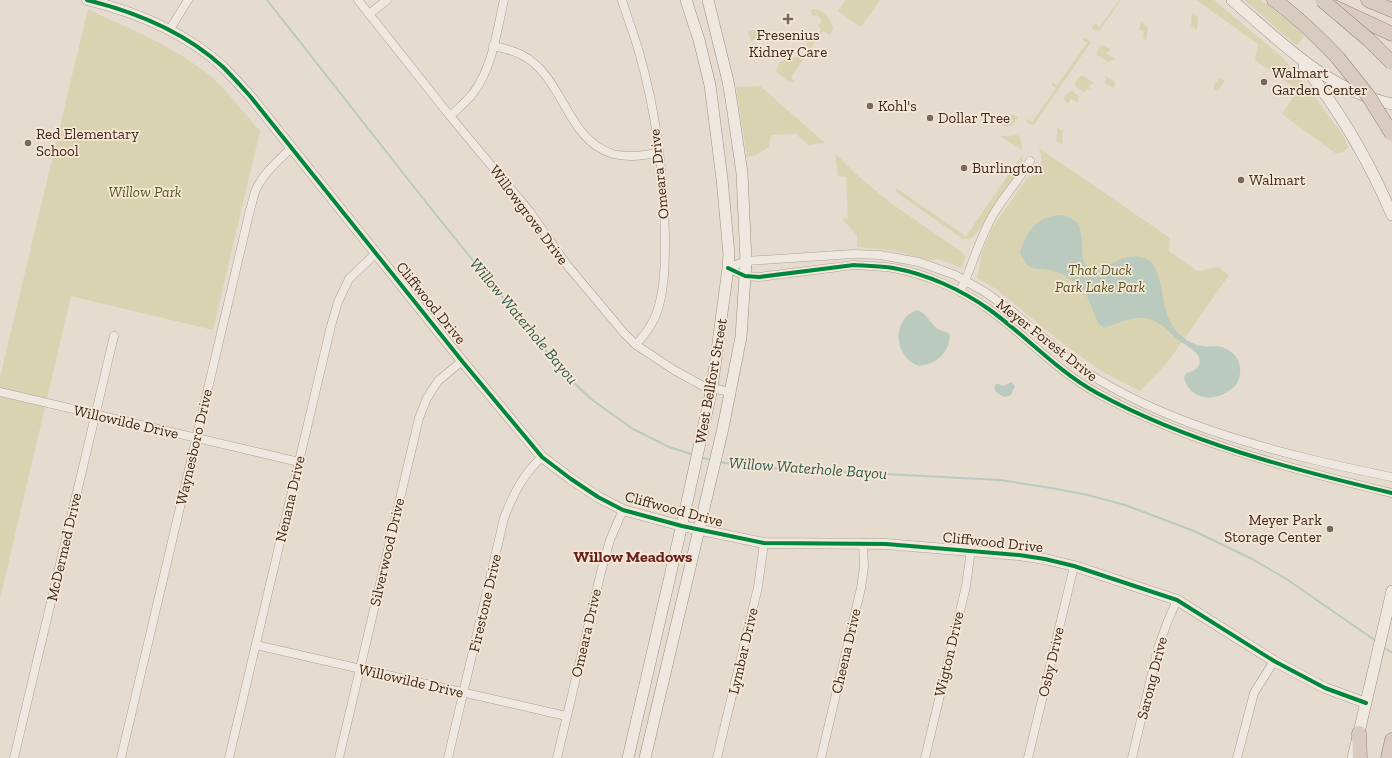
<svg xmlns="http://www.w3.org/2000/svg" width="1392" height="758" font-family="'Zilla Slab',serif">
<rect width="100%" height="100%" fill="#e6dbcf"/>
<g fill="#d9d3b1">
<path d="M846 0H880L861 27 838 11Z"/>
<path d="M1119 0H1121L1100 30 1096 31 1093 30 1092 27 1095 24 1100 27Z"/>
<path d="M1196 0H1214L1282 57 1321 105 1344 137 1348 147C1344 151 1342 154 1335 153L1282 114 1298 90 1255 60 1258 44Z"/>
<path d="M1244 0H1261L1291 23 1304 36 1297 46Z"/>
<path d="M88 9C104 18 120 23 135 31 159 42 183 55 204 71 225 87 242 111 260 131L213 330 71 296 0 599V377Z"/>
<path d="M813 9C825 9 831 19 833 29L830 35 823 31 809 51 806 41 817 37 816 35 821 30 818 25 822 21 817 14 813 17 810 11Z"/>
<path d="M1192 12 1198 17 1197 30 1191 26Z"/>
<path d="M1141 22 1148 28 1146 41 1143 38 1144 31 1139 29Z"/>
<path d="M760 28 763 37 751 41 748 31Z"/>
<path d="M1085 38 1091 42 1034 125H1031L1025 120 1027 119 1032 122 1056 88 1051 85 1053 82 1057 85 1087 43 1082 39Z"/>
<path d="M1103 45 1111 50 1106 53 1115 59 1108 62 1097 55C1097 51 1099 46 1103 45Z"/>
<path d="M807 54 792 76V79L795 82H789L776 72 779 62Z"/>
<path d="M1080 76H1084L1094 83 1088 86 1091 88 1083 92 1074 85Z"/>
<path d="M1106 76 1115 82 1114 89 1105 83Z"/>
<path d="M1219 77 1225 81 1218 91 1214 89 1215 81 1218 83Z"/>
<path d="M760 86 825 143 808 145 796 134 771 135 769 147 756 155 747 157 736 87Z"/>
<path d="M1072 91 1079 96 1078 103 1070 98 1069 104 1065 101 1064 98 1069 92Z"/>
<path d="M1012 114 1018 117 1013 125 1006 127 999 123 1000 120 1005 124Z"/>
<path d="M1058 128 1063 131 1062 145 1056 141Z"/>
<path d="M999 135C1016 140 1021 126 1022 150Z"/>
<path d="M1039 148 1170 238 1169 251 1197 271 1218 267 1229 275 1167 363 1140 391 1101 371 1065 345 996 289 977 278 982 252 992 228 1028 177 1037 174 1042 160Z"/>
<path d="M835 153 856 174 889 202 962 252 965 257 962 268 938 259 930 260 890 250 857 247V235L842 219 848 218 846 177 838 176Z"/>
<path d="M1022 155V162L1017 176 982 227 970 239H963L896 192V188L966 236Z"/>
</g>
<g fill="#bacabe">
<path d="M1059 215C1098 219 1070 260 1091 268 1102 272 1109 264 1119 260 1130 255 1147 254 1154 266 1158 272 1159 279 1161 286 1164 303 1166 320 1178 333 1184 339 1194 345 1202 346 1207 347 1212 346 1217 346 1231 348 1242 359 1240 373 1239 382 1236 387 1227 392 1211 402 1190 399 1184 378L1186 373C1191 372 1197 370 1199 365 1204 353 1184 345 1177 339 1168 331 1159 320 1146 318 1135 316 1114 324 1104 328L1098 323 1087 296 1076 283 1062 274 1050 270 1032 268 1026 264 1020 253C1026 231 1036 218 1059 215Z"/>
<path d="M918 310 924 314 937 329 949 333C952 341 945 354 938 359 933 363 925 365 919 366 893 357 891 318 918 310Z"/>
<path d="M1011 382 1015 386 1011 395 1004 397 996 392 994 388 996 384H998L1003 386Z"/>
</g>
<g fill="none" stroke-linecap="round" stroke-linejoin="round">
<g stroke="#bacabe" stroke-width="2">
<path d="M267 0 429 206 563 372 591 399 633 429 669 447 694 455"/>
<path d="M700 457 711 460"/>
<path d="M719 462 750 467 1000 480 1051 488 1088 495 1125 505 1194 531 1252 559 1285 578 1376 641"/>
<path d="M1382 646 1392 653"/>
</g>
<g stroke="#aca197" stroke-width="9">
<g id="minor">
<path d="M358 0 450 116 530 212 567 265 624 333 636 345 674 370 703 386 730 392"/>
<path d="M622 0C627 17 634 34 639 52 656 111 664 175 665 237 665 261 665 286 658 309 654 323 645 334 636 345"/>
<path d="M369 14 387 0"/>
<path d="M170 29 188 0"/>
<path d="M493 46C503 48 513 50 522 55 564 77 566 140 613 154 628 158 644 155 659 153"/>
<path d="M450 116C459 108 467 101 474 92 493 66 497 30 504 0"/>
<path d="M728 268 745 276 759 277 854 265C867 266 880 266 893 268 927 274 962 290 990 310 1026 336 1057 371 1097 393 1189 443 1291 469 1392 493"/>
<path d="M728 268 746 261 853 254 880 255 919 262 955 275 985 292 1013 312 1077 366C1148 414 1232 440 1314 460 1340 466 1366 472 1392 477"/>
<path d="M960 292C972 267 979 239 993 215 1004 196 1019 180 1030 161"/>
<path d="M0 392 299 462"/>
<path d="M256 645 566 716"/>
<path d="M14 758 114 336"/>
<path d="M121 758 250 210C252 204 253 198 255 192 262 174 278 161 291 148"/>
<path d="M229 758 331 326 338 302 349 279 376 253"/>
<path d="M339 758 419 418 427 398 438 381 462 361"/>
<path d="M448 758 504 518C513 495 523 474 542 457"/>
<path d="M557 758 601 572 610 540 623 510"/>
<path d="M717 758 758 587 764 543"/>
<path d="M821 758 861 588 864 567 863 543"/>
<path d="M925 758 966 586 971 550"/>
<path d="M1028 758 1074 566"/>
<path d="M1132 758 1158 648 1167 623 1177 600"/>
<path d="M1237 758 1254 693 1274 661"/>
</g>
</g>
<g stroke="#aca197" stroke-width="11">
<path id="tertiary" d="M87 0C136 12 185 32 223 67 232 76 241 86 250 96L462 361 542 457 571 479 598 497 623 510 682 526 764 543 886 544 1019 555 1045 559 1074 566 1177 600 1274 661 1325 688 1366 703"/>
</g>
<g stroke="#9b9088" stroke-width="12">
<g id="secondary">
<path d="M1232 0C1281 42 1327 90 1392 104"/>
<path d="M1304 66C1340 111 1369 161 1392 215"/>
<path d="M628 758 683 520 712 388 728 268 729 254 722 179 710 85 699 40 686 0"/>
<path d="M645 758 723 428 741 337 746 261 742 173 732 105 728 81 708 0"/>
<path d="M1353 758 1392 591"/>
</g>
</g>
<g stroke="#91867f" stroke-width="15">
<g id="motorway">
<path d="M1274 0C1298 17 1318 37 1338 58"/>
<path d="M1368 0 1392 10"/>
<path d="M1334 7 1392 34"/>
<path d="M1359 733 1360 758"/>
<path d="M1388 758 1392 740"/>
</g>
</g>
<use href="#minor" stroke="#eee8e1" stroke-width="8"/>
<use href="#tertiary" stroke="#eee8e1" stroke-width="10"/>
<use href="#secondary" stroke="#eee8e1" stroke-width="11"/>
<use href="#motorway" stroke="#d9cbc0" stroke-width="14"/>
<g stroke="#91867f" stroke-width="15" stroke-linecap="butt">
<g id="motorway-bridge">
<path d="M1322 0 1369 40 1392 63"/>
<path d="M1338 58 1369 97 1392 134"/>
</g>
</g>
<use href="#motorway-bridge" stroke="#d9cbc0" stroke-width="14"/>
<g stroke="#f7e7d5" stroke-width="6">
<g id="cycleway">
<path d="M87 0C136 12 185 32 223 67 232 76 241 86 250 96L462 361 542 457 571 479 598 497 623 510 682 526 764 543 886 544 1019 555 1045 559 1074 566 1177 600 1274 661 1325 688 1366 703"/>
<path d="M728 268 745 276 759 277 854 265C867 266 880 266 893 268 927 274 962 290 990 310 1026 336 1057 371 1097 393 1189 443 1291 469 1392 493"/>
</g>
</g>
<use href="#cycleway" stroke="#00873e" stroke-width="4"/>
</g>
<g fill="#77675d" stroke="#f7e7d5" stroke-width="1.5">
<path d="M786 13h4v4h4v4h-4v4h-4v-4h-4v-4h4z"/>
<circle cx="1264" cy="82" r="4"/>
<circle cx="870" cy="106" r="4"/>
<circle cx="930" cy="118" r="4"/>
<circle cx="28" cy="143" r="4"/>
<circle cx="964" cy="168" r="4"/>
<circle cx="1241" cy="180" r="4"/>
<circle cx="1330" cy="529" r="4"/>
</g>
<g text-anchor="middle" dominant-baseline="central" stroke-width="3.5" stroke-linejoin="round" paint-order="stroke">
<g font-size="15" fill="#3b281f" stroke="#f7e7d5" text-anchor="start">
<text x="788" y="35" text-anchor="middle">Fresenius<tspan x="788" dy="17">Kidney Care</tspan></text>
<text x="1272" y="73">Walmart<tspan x="1272" dy="17">Garden Center</tspan></text>
<text x="878" y="106">Kohl's</text>
<text x="938" y="118">Dollar Tree</text>
<text x="36" y="134">Red Elementary<tspan x="36" dy="17">School</tspan></text>
<text x="972" y="168">Burlington</text>
<text x="1249" y="180">Walmart</text>
<text x="1322" y="520" text-anchor="end">Meyer Park<tspan x="1322" dy="17">Storage Center</tspan></text>
</g>
<g font-size="15" fill="#3b281f" stroke="#f7e7d5">
<text transform="translate(659 174) rotate(-96)">Omeara Drive</text>
<text transform="translate(529 215) rotate(53)">Willowgrove Drive</text>
<text transform="translate(431 303) rotate(51)">Cliffwood Drive</text>
<text transform="translate(1047 340) rotate(38)">Meyer Forest Drive</text>
<text transform="translate(711 381) rotate(-80)">West Bellfort Street</text>
<text transform="translate(126 422) rotate(13)">Willowilde Drive</text>
<text transform="translate(194 447) rotate(-77)">Waynesboro Drive</text>
<text transform="translate(290 499) rotate(-77)">Nenana Drive</text>
<text transform="translate(674 509) rotate(15)">Cliffwood Drive</text>
<text transform="translate(993 542) rotate(6)">Cliffwood Drive</text>
<text transform="translate(64 547) rotate(-77)">McDermed Drive</text>
<text transform="translate(387 552) rotate(-77)">Silverwood Drive</text>
<text transform="translate(485 603) rotate(-77)">Firestone Drive</text>
<text transform="translate(586 633) rotate(-77)">Omeara Drive</text>
<text transform="translate(743 651) rotate(-77)">Lymbar Drive</text>
<text transform="translate(846 651) rotate(-77)">Cheena Drive</text>
<text transform="translate(949 654) rotate(-77)">Wigton Drive</text>
<text transform="translate(1051 662) rotate(-77)">Osby Drive</text>
<text transform="translate(1152 678) rotate(-76)">Sarong Drive</text>
<text transform="translate(411 681) rotate(13)">Willowilde Drive</text>
</g>
<g font-size="15" font-style="italic" fill="#545825" stroke="#f7e7d5">
<text x="145" y="192">Willow Park</text>
<text x="1100" y="270">That Duck<tspan x="1100" dy="17">Park Lake Park</tspan></text>
</g>
<g font-size="16" font-style="italic" fill="#2e5c51" stroke="#f7e7d5">
<text transform="translate(524 321) rotate(50)">Willow Waterhole Bayou</text>
<text transform="translate(808 468) rotate(4)">Willow Waterhole Bayou</text>
</g>
<g font-size="16" font-weight="bold" fill="#69201d" stroke="#f7e7d5">
<text x="633" y="556">Willow Meadows</text>
</g>
</g>
</svg>
